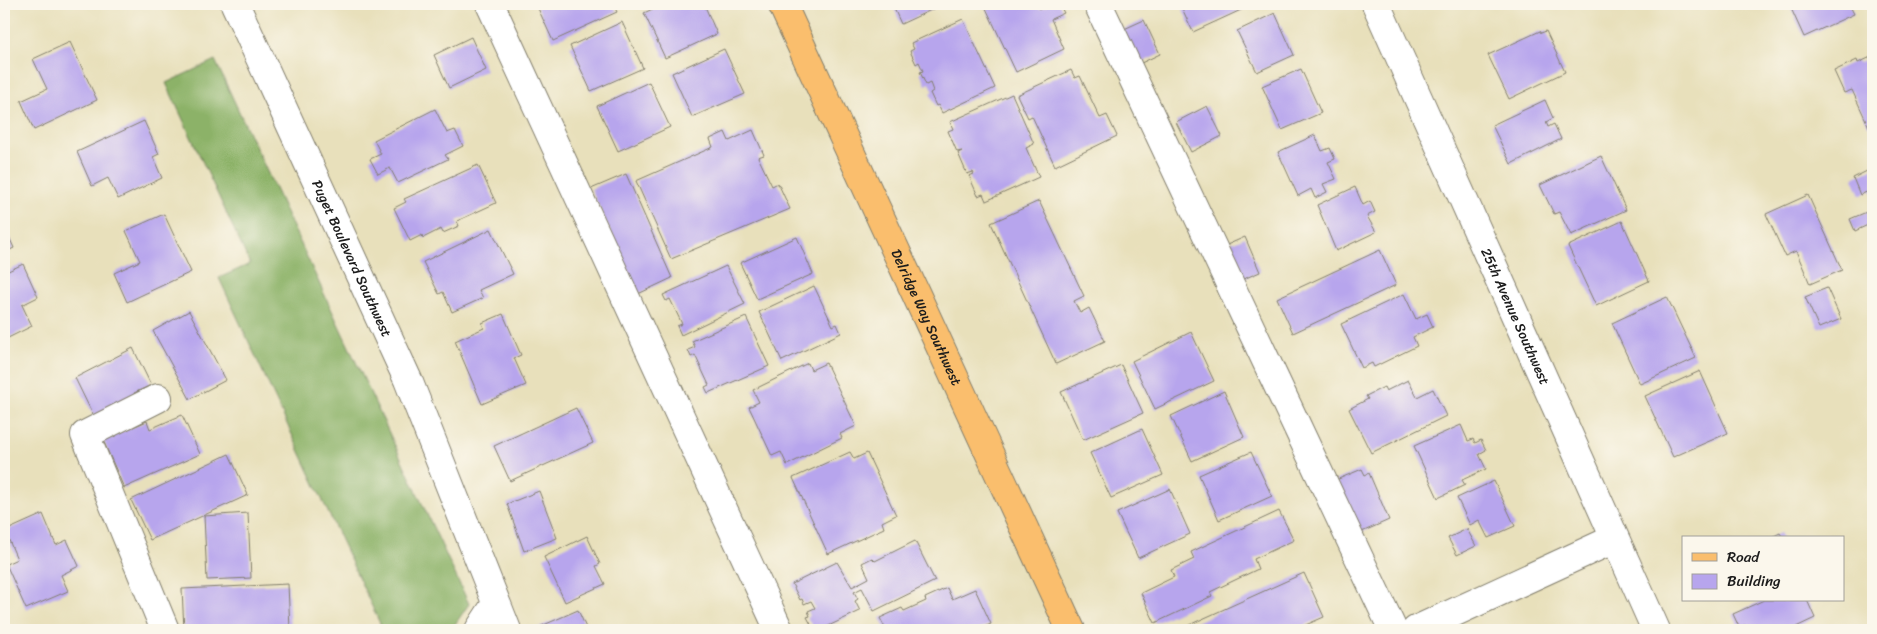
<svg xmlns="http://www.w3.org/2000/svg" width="1877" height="634" font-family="Sriracha,sans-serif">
<rect width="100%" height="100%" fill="#fbf7ec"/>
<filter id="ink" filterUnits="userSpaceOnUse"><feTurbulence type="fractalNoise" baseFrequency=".02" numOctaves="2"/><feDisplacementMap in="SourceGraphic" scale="10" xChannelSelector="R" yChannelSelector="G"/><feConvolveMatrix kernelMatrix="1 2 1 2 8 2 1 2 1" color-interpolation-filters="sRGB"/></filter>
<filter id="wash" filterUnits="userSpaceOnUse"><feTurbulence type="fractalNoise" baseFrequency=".0096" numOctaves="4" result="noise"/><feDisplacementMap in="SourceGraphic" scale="20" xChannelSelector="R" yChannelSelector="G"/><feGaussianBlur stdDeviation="1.12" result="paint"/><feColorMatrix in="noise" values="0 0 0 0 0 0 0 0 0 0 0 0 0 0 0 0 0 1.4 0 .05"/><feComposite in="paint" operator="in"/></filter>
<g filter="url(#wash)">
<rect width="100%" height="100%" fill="#e8e0bb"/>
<path fill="#8cb268" stroke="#546742" d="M215 60 469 604 451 630H383L219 278 250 264 166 83Z"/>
<g id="blocks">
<g fill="#b7a5ed">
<path d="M536 4H613L617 12 553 41Z"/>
<path d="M663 4H704L717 34 665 58 644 13Z"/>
<path d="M892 4H944L901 24Z"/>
<path d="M984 4H1042L1038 6 1040 9 1051 4H1059L1064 13 1051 19 1064 49 1016 72Z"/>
<path d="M1180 4H1254L1193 32Z"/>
<path d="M1789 4H1849L1854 14 1804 37Z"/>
<path d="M1275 13 1294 55 1257 72 1237 31Z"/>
<path d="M963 19 995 88 942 113 938 105 936 106 930 93 933 91 930 83 926 85 920 72 923 71 919 62 916 64 910 51 914 49 911 43Z"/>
<path d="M1144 20 1160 54 1137 65 1122 30Z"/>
<path d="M622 22 643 68 591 91 570 46Z"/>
<path d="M1540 31 1541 33 1546 31 1565 72 1509 99 1488 55Z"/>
<path d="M471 37 486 70 449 88 434 55Z"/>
<path d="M70 42 97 100 34 130 21 101 47 89 33 59Z"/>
<path d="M724 49 745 94 692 117 672 73Z"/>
<path d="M1873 56V125L1869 127 1852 90 1844 93 1834 71 1857 60 1858 63Z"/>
<path d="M1301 69 1321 113 1282 130 1262 86Z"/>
<path d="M1071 70 1075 78 1080 76 1100 118 1107 115 1117 136 1055 166 1032 116 1028 118 1017 95Z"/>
<path d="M649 82 670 127 618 151 597 106Z"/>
<path d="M1012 94 1034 144 1026 148 1039 177 986 201 983 194 978 196 969 176 974 174 973 172 967 174 958 153 962 151 957 152 948 131 953 129 950 122Z"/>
<path d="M1545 100 1553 118 1546 122 1548 127 1554 124 1561 139 1511 164 1492 125Z"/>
<path d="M1207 106 1222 136 1191 152 1176 122Z"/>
<path d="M435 109 447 133 455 130 463 146 445 155 448 159 398 183 390 168 378 174 370 159 381 154 374 140Z"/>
<path d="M144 121 159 154 153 157 162 178 118 199 108 178 92 186 77 152Z"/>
<path d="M753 130 764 155 758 157 772 186 778 183 790 209 671 259 636 181 713 147 710 139 725 132 729 141Z"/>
<path d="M1315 135 1322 151 1330 148 1335 159 1328 162 1336 179 1323 184 1327 192 1315 198 1311 189 1298 196 1278 152Z"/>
<path d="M1601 156 1626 210 1571 235 1559 212 1554 214 1540 185Z"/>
<path d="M478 165 496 203 457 221 459 226 443 233 441 229 423 238 422 235 410 241 394 208 406 202 404 199Z"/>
<path d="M1873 168V195L1871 190 1860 195 1853 178Z"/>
<path d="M626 174 672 278 638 294 591 189Z"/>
<path d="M1355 187 1363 205 1370 201 1375 212 1367 216 1376 232 1336 251 1317 205Z"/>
<path d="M1808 195 1842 270 1810 284 1796 251 1785 256 1766 214Z"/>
<path d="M1039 201 1084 296 1074 301 1080 313 1089 308 1105 341 1056 364 991 223Z"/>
<path d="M1869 211 1872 215H1873V232L1870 224 1855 231 1850 219Z"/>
<path d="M164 214 191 272 127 302 114 273 140 261 126 231Z"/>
<path d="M1622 221 1649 281 1596 306 1568 246Z"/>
<path d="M4 226 14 248 4 253Z"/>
<path d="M491 229 513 274 479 290 483 298 452 312 443 292 439 294 423 262Z"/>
<path d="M797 237 813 274 757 299 740 263Z"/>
<path d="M1245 237 1260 272 1234 283 1220 248Z"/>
<path d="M1380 250 1396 285 1293 333 1277 298Z"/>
<path d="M23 264 38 297 22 305 32 326 4 340V273Z"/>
<path d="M726 266 745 304 681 335 677 326 682 324 670 299 666 301 663 295Z"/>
<path d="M814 286 833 326 837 324 841 333 782 361 759 312Z"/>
<path d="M1827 288 1841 319 1819 328 1805 297Z"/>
<path d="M1404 294 1416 319 1427 314 1433 327 1413 337 1417 346 1374 367 1372 363 1362 368 1341 324Z"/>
<path d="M1667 297 1696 358 1640 384 1612 323Z"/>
<path d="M189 311 226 380 190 399 153 331Z"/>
<path d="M503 314 521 355 514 358 526 385 482 404 455 341 484 328 482 323Z"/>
<path d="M746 317 769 366 708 393 705 387 709 385 695 355 691 357 688 350 695 347 692 341Z"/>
<path d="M1191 332 1214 381 1155 409 1132 361Z"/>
<path d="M133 348 151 385 134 393 137 400 96 421 75 378Z"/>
<path d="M808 363 811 370 826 363 856 426 840 434 842 438 787 465 781 452 772 456 749 407 759 402 753 390Z"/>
<path d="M1121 365 1143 413 1083 440 1061 392Z"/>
<path d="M1700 371 1728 433 1673 457 1645 396Z"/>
<path d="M1408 380 1417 397 1433 389 1446 416 1371 453 1349 409 1368 399 1366 396 1384 387 1386 391Z"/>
<path d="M1224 391 1244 437 1192 461 1171 416Z"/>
<path d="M576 408 593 443 510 481 494 446Z"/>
<path d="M182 415 200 454 124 488 103 440 147 421 150 429Z"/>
<path d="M1461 425 1468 441 1473 439 1475 443 1481 440 1486 450 1479 454 1486 469 1462 480 1465 485 1438 498 1414 446Z"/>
<path d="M1142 429 1163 475 1111 498 1090 453Z"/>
<path d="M850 452 854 459 867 453 896 515 882 522 884 528 828 554 793 478Z"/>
<path d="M1251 452 1272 496 1219 520 1199 475Z"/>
<path d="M229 454 248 495 150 540 131 500Z"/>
<path d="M1362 469 1365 475 1369 473 1389 520 1355 535 1336 480Z"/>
<path d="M1494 481 1515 526 1488 538 1479 520 1470 525 1457 498Z"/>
<path d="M1170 489 1190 534 1138 558 1117 513Z"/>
<path d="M539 491 557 538 524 551 507 504Z"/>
<path d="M1279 511 1294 540 1254 559 1258 569 1210 592 1212 596 1155 623 1141 593 1174 577 1171 570 1194 559 1191 552Z"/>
<path d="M248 513 251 578 207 580 204 516Z"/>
<path d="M43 514 56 545 67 540 79 566 61 575 68 591 26 609 6 564 17 559 5 531Z"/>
<path d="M1467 529 1476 546 1457 555 1448 538Z"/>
<path d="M1780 533 1783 538H1770Z"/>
<path d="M587 536 600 564 596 566 605 584 565 602 544 557Z"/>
<path d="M915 541 935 581 874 611 862 588 854 592 858 599 855 601 860 611 820 630H814L807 617 810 616 808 611 815 608 811 601 804 604 802 599 800 600 792 584 837 562 852 587 869 578 862 563 872 558 875 561Z"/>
<path d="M1304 573 1324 617 1301 627 1295 630H1178Z"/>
<path d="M288 584 290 630H184L182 589Z"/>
<path d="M947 588 952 599 975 589 991 624 977 630H880L885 628 880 618 902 608 904 611 926 601 925 598Z"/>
<path d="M1764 600H1807L1815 618 1796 627 1797 630H1747L1745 625 1739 627 1733 614Z"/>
<path d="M578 610 587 630H538L537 628Z"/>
</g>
</g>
</g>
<g filter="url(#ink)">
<use href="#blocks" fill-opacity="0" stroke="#827e6c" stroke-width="1"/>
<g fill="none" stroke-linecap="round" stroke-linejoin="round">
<g stroke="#827e6c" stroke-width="30">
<g id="minor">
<path id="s1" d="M235 4 408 380 507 630"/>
<path d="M490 4 779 630"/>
<path d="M1098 4 1393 630"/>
<path id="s2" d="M1376 4 1656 630"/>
<path d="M158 398 85 435 165 630"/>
<path d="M479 630 496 604"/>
<path d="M1416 630 1614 539"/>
</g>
</g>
<g stroke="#827e6c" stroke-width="30">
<g id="major">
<path id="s3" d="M782 4 1071 630"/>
</g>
</g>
<use href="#minor" stroke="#fff" stroke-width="28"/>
<use href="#major" stroke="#fabe6d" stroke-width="28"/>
</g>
</g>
<g text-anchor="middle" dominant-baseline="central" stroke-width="4.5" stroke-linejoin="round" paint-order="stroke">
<g font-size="14" fill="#1c1c1c" stroke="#fbf7ec">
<text stroke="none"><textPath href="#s1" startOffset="280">Puget Boulevard Southwest</textPath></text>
<text stroke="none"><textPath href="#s3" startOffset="345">Delridge Way Southwest</textPath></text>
<text stroke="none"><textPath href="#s2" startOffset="342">25th Avenue Southwest</textPath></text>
</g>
</g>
<rect width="1877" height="634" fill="none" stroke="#fbf7ec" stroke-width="20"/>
<rect x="1682" y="536" width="162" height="65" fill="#fbf7ec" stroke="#a29f99"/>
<rect x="1692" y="553" width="25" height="8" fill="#fabe6d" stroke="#a29f99"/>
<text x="1727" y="562" font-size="15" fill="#1c1c1c">Road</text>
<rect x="1692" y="574" width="25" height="15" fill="#b7a5ed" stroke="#a29f99"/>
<text x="1727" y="586" font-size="15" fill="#1c1c1c">Building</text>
</svg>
